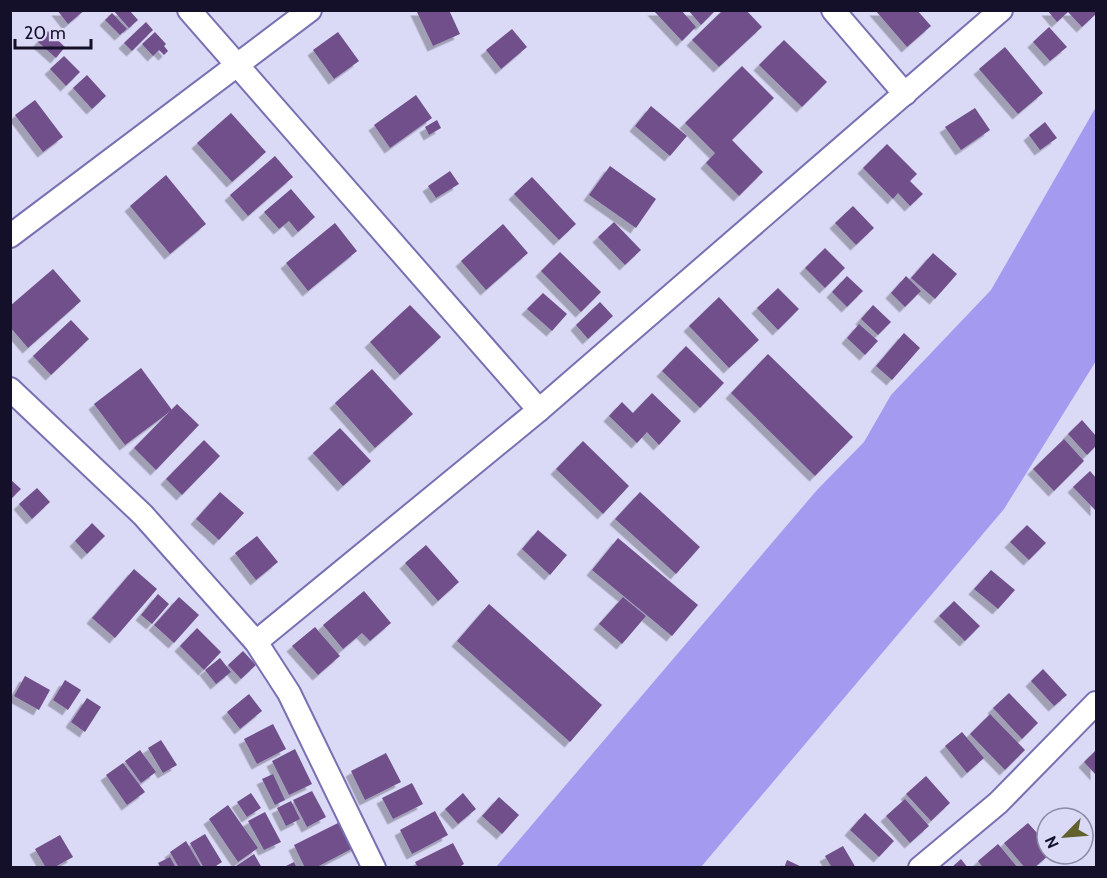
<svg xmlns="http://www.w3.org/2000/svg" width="1107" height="878" font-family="Cabin,sans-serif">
<defs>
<filter id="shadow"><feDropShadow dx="-5.5" dy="5.5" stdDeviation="0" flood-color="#0004"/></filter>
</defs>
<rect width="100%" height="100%" fill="#dad9f6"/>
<path fill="#a49af0" d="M1096 107V361L1004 509 701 867H496L817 490 864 442 891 395 991 290Z"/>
<g fill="#6f4f8a" filter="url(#shadow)">
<path d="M57 10H85L68 24Z"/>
<path d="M113 10H129L138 20 129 28Z"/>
<path d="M416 10H449L460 34 433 46Z"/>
<path d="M653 10H681L696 27 682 41Z"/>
<path d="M688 10H716L701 25Z"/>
<path d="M723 10H746L762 27 719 67 692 40Z"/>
<path d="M875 10H917L931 26 907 47Z"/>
<path d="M1047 10H1096V14L1082 27 1068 12 1057 22Z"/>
<path d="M112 13 127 29 120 35 105 20Z"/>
<path d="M146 22 153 30 132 51 124 43Z"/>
<path d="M1049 27 1067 47 1050 61 1033 42Z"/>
<path d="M512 29 527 47 501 69 486 50Z"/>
<path d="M48 31 65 47 56 58 38 42Z"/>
<path d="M155 32 166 44 164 46 168 51 164 55 159 50 153 56 142 44Z"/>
<path d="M338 32 359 61 334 79 313 50Z"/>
<path d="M784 40 827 82 802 107 759 65Z"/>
<path d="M1005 47 1043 93 1018 114 979 69Z"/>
<path d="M64 56 80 72 66 86 50 69Z"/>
<path d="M742 66 774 98 732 140 763 172 739 196 706 163 715 153 685 123Z"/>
<path d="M87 75 106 96 92 109 73 88Z"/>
<path d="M416 95 432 118 390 148 374 125Z"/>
<path d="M35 100 63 137 43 152 15 115Z"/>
<path d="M651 106 687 136 670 156 635 126Z"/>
<path d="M975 108 990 130 961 150 945 127Z"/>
<path d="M231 113 266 152 232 182 197 143Z"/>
<path d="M437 120 441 128 429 135 425 127Z"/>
<path d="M1045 122 1057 138 1040 150 1029 135Z"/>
<path d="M887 144 917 174 910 181 923 194 910 206 898 193 893 199 863 168Z"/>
<path d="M275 156 293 177 248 216 230 195Z"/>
<path d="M610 166 656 199 636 228 589 195Z"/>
<path d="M450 171 459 184 436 198 428 186Z"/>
<path d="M166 175 206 224 170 254 130 206Z"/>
<path d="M532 177 576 224 559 240 514 194Z"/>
<path d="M291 189 315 217 298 232 289 221 279 229 264 212Z"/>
<path d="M853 206 874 228 856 245 835 223Z"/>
<path d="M614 222 641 250 625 265 598 237Z"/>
<path d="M335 223 357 251 308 291 286 263Z"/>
<path d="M503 224 528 253 486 290 461 261Z"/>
<path d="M825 248 845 268 825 288 805 268Z"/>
<path d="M560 252 601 292 581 312 541 271Z"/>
<path d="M933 253 957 274 935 299 911 278Z"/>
<path d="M53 269 81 301 28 348 10 327V306Z"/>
<path d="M847 276 863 291 847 307 832 292Z"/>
<path d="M906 276 921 291 905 307 891 293Z"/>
<path d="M778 288 799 309 778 330 757 308Z"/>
<path d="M543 293 567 314 552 331 527 309Z"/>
<path d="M719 297 759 340 729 368 689 326Z"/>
<path d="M600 302 613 316 588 339 576 325Z"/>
<path d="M410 305 441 337 400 375 370 342Z"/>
<path d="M873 305 891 322 878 335 861 319Z"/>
<path d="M71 320 89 339 51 375 33 356Z"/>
<path d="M859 324 878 341 865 355 847 338Z"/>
<path d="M904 333 920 348 892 380 876 366Z"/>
<path d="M686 346 724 383 700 408 662 371Z"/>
<path d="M768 354 853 437 815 476 731 393Z"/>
<path d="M141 368 172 410 125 445 94 404Z"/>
<path d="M372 369 413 414 375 448 335 403Z"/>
<path d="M652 393 681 421 659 445 647 432 637 443 609 416 622 402 633 413Z"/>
<path d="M177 404 199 425 156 470 134 448Z"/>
<path d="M1082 420 1096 436V446L1087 455 1068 434Z"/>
<path d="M340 428 371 461 343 486 313 453Z"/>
<path d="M1064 439 1084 461 1054 491 1033 469Z"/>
<path d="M204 440 220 456 182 495 166 479Z"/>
<path d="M583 441 629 486 603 514 556 469Z"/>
<path d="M1090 471 1096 478V511L1073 487Z"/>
<path d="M10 479 21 489 10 500Z"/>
<path d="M37 488 50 502 32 519 19 504Z"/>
<path d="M220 492 244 513 219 540 196 519Z"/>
<path d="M640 492 700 547 676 574 615 519Z"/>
<path d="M92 523 105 536 87 554 75 541Z"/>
<path d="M1027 525 1046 543 1029 560 1010 542Z"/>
<path d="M538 530 567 555 550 575 522 549Z"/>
<path d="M257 536 278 562 256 580 235 553Z"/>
<path d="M618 538 698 605 672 636 592 570Z"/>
<path d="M426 545 459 582 438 601 405 563Z"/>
<path d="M134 569 157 589 115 638 92 618Z"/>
<path d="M991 570 1015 590 998 609 974 589Z"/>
<path d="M364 591 391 623 370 641 362 633 343 649 323 625Z"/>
<path d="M158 594 169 604 152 624 141 615Z"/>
<path d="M179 597 199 615 174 643 154 625Z"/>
<path d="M623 597 646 616 622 644 599 624Z"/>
<path d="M954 601 980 626 965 641 939 616Z"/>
<path d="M489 604 602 705 570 742 457 641Z"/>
<path d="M315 627 340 656 318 675 292 646Z"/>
<path d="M197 628 221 652 204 670 180 646Z"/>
<path d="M243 651 256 665 241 679 228 665Z"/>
<path d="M220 658 231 672 216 684 205 670Z"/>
<path d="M1043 669 1067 695 1054 706 1031 681Z"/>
<path d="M25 676 50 690 39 710 14 696Z"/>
<path d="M65 680 81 690 68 710 53 700Z"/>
<path d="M1009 693 1038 723 1022 739 993 708Z"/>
<path d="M249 694 262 711 240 729 227 712Z"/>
<path d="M87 698 101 707 85 732 71 722Z"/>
<path d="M990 714 1025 750 1005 770 970 734Z"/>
<path d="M273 724 286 749 257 764 244 739Z"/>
<path d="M962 732 984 758 967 773 945 746Z"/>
<path d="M161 740 177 765 163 773 148 748Z"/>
<path d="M295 749 312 784 289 795 272 761Z"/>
<path d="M140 750 156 772 141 783 125 761Z"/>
<path d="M1096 750V775L1084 762Z"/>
<path d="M386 753 401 782 365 800 351 771Z"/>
<path d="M123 763 145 792 127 805 106 775Z"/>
<path d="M273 774 285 800 275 805 262 779Z"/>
<path d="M926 776 950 803 931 821 906 794Z"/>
<path d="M412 783 423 804 393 819 382 798Z"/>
<path d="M312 791 326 817 307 827 293 800Z"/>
<path d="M251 793 261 808 247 817 237 802Z"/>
<path d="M463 793 476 809 458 824 445 809Z"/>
<path d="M499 797 519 815 502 834 482 816Z"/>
<path d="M905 799 929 826 910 843 886 816Z"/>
<path d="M291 801 300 819 286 826 277 808Z"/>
<path d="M228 805 258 848 238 862 209 819Z"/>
<path d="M435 811 448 835 412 854 400 830Z"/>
<path d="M265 812 281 842 264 850 248 821Z"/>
<path d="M865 813 894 841 879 857 850 830Z"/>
<path d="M346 819 359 845 315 868H305L294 845Z"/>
<path d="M1028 823 1047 844V854H1050L1034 868H1025L1004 843Z"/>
<path d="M205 834 222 862 213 868H204L190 843Z"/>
<path d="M60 835 73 857 53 868H46L35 849Z"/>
<path d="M186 841 202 868H179L170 852Z"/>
<path d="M453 843 464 864 458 868H418L415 862Z"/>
<path d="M998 844 1018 868H983L978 861Z"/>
<path d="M843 846 856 868H832L825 856Z"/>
<path d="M254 854 262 868H233Z"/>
<path d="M170 857 176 868H161L158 863Z"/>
<path d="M961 859 968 868H951Z"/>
<path d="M787 860 804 868H784Z"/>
<path d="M294 862 297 868H282Z"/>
</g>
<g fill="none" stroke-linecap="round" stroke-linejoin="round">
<g stroke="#7870b2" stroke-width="26">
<g id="minor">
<path d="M189 10 539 410"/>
<path d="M833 10 905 94"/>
<path d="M10 236 310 10"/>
<path d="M10 389 143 515 256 642 289 693 374 868"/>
<path d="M256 642 539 410 1001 10"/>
<path d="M920 868 998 803 1096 703"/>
</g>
</g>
<use href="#minor" stroke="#fff" stroke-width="22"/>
</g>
<rect width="1107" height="878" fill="none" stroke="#141029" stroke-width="24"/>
<g transform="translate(1065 836) rotate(245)"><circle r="28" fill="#dad9f6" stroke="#8b89a4" stroke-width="1.5"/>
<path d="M0-4.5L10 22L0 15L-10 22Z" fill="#62612e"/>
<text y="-9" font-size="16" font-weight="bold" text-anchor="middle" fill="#141029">N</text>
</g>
<path d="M15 39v9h76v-9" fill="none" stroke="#141029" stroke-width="3"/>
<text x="24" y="39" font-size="18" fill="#141029" stroke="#dad9f6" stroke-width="4.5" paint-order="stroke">20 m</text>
</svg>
